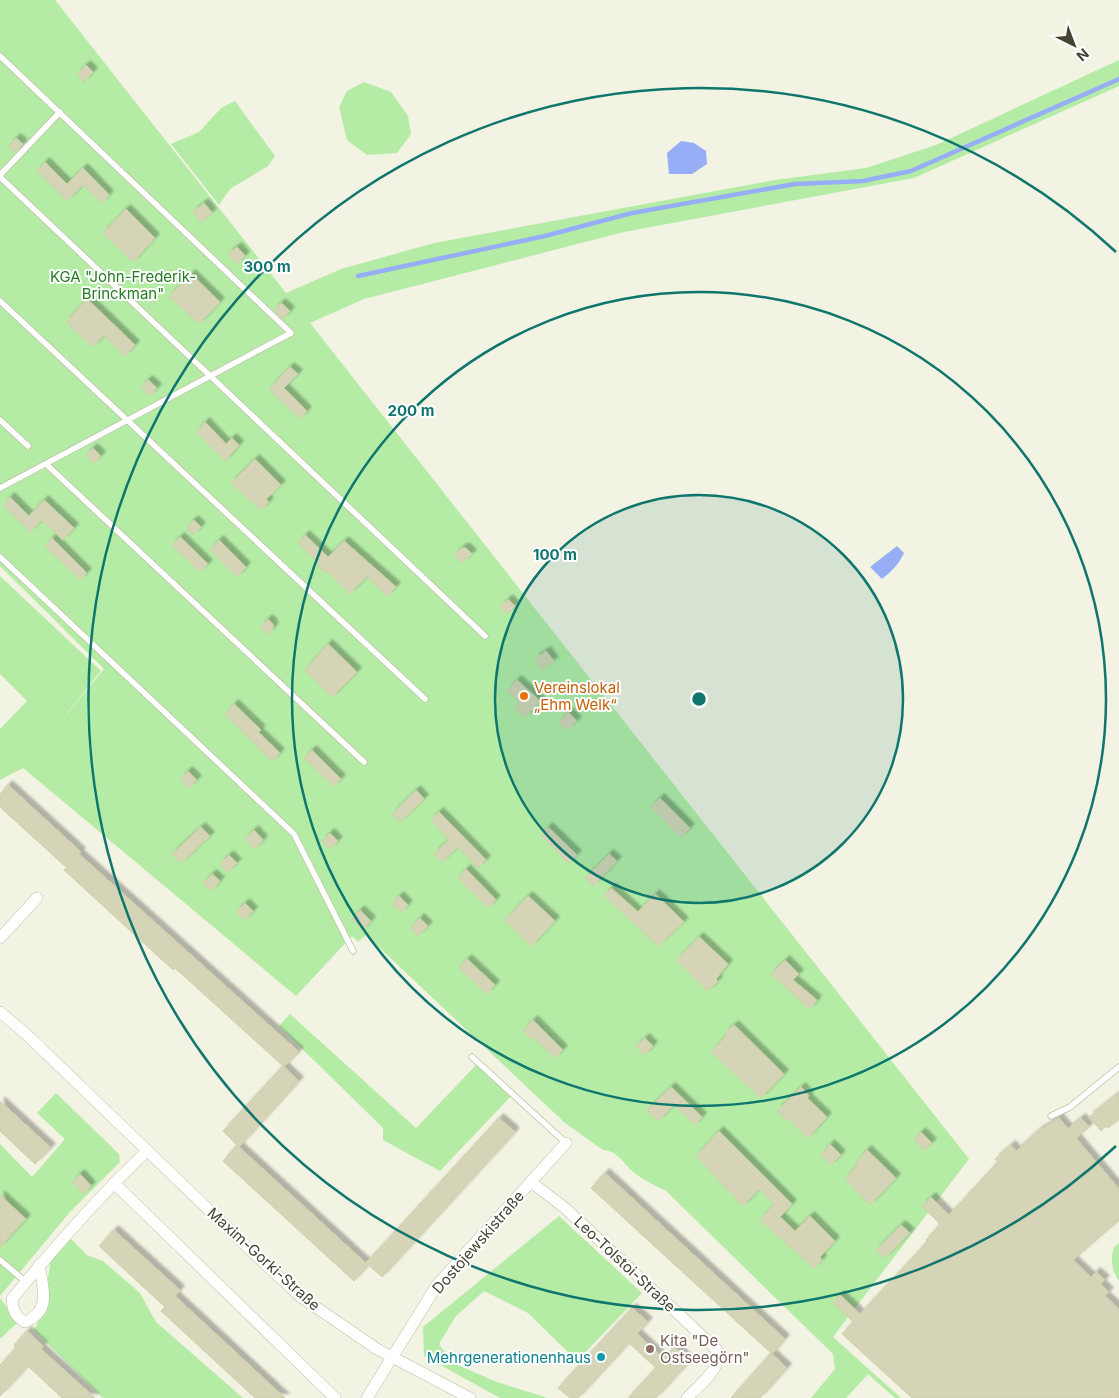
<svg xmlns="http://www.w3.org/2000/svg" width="1119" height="1398" font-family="Inter,sans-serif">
<defs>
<filter id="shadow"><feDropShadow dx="4.5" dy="-4.5" stdDeviation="1" flood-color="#0004"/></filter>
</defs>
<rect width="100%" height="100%" fill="#f2f3e2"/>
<g fill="#b4eca6">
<path d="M0 0H55L286 293 341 269 434 243 775 180 866 168 936 145 1119 60V86L914 178 624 232 364 299 310 323 969 1159 833 1337 901 1398H895L868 1374 846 1398H811L835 1369 833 1354 665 1190C653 1185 641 1179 631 1170 622 1161 617 1151 603 1150L565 1123 366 935 358 942 352 936 296 996 23 768 0 780V729L27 701 0 674V576L101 671 53 731 104 669 0 566Z"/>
<path d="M364 82 391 92 408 116 411 134 397 153 367 155 347 140 339 107 347 91Z"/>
<path d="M235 101 275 156 268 166 230 189 219 205 171 144 199 132 221 108Z"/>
<path d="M290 1014 416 1128 478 1063 513 1094 440 1171 383 1140V1128L279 1026Z"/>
<path d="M56 1093 119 1154 120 1162 70 1212 0 1296V1144L32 1177 65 1139 37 1113Z"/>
<path d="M559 1216 642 1293 577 1361 528 1313 484 1291 456 1316 439 1344 453 1363 497 1382 548 1398H500L424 1356 423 1327Z"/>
<path d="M66 1234 87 1255 103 1261 140 1293 156 1322 243 1398H103L34 1330 43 1313 51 1258Z"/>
<path d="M1119 1243V1281C1112 1270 1110 1260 1114 1247Z"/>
<path d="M0 1298 18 1322 0 1339Z"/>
</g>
<g fill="#97aef7">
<path d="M681 141 694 143 706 151 707 164 692 174H669L667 153Z"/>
<path d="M897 546 904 553C899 564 891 572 882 579L870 567Z"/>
</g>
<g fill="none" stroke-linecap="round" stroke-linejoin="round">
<path stroke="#97aef7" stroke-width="4.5" d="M358 276 545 236 632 213 795 184 863 181 911 171 1119 79"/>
</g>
<g fill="#d5d4b6" stroke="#d1cfa9" filter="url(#shadow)">
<path d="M86 65 93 72 84 82 77 74Z"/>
<path d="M16 138 23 144 15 152 9 145Z"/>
<path d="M45 162 67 184 83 168 109 195 102 203 83 185 67 201 37 171Z"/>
<path d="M204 203 212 213 201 222 193 212Z"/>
<path d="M126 209 155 238 133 262 103 233Z"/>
<path d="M237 247 245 256 237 264 228 254Z"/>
<path d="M191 274 220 302 199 324 169 296Z"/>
<path d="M87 299 135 345 125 356 104 335 93 347 66 322Z"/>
<path d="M281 303 290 311 283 319 274 310Z"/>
<path d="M290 367 298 374 284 388 307 411 300 419 269 389Z"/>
<path d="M148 380 157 388 150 396 141 387Z"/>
<path d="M205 422 226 444 232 438 239 445 225 461 196 432Z"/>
<path d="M93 448 101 456 94 463 86 455Z"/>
<path d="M255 459 281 485 266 499 269 502 261 510 231 483Z"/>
<path d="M10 497 29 516 44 500 74 528 63 540 42 520 30 532 3 505Z"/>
<path d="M194 520 201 527 193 535 188 530V525Z"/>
<path d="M305 535 328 557 344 541 396 587 387 596 367 576 350 594 327 571 326 573 318 566 320 564 298 543Z"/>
<path d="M180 537 208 564 200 572 172 545Z"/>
<path d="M52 538 87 573 80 580 45 546Z"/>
<path d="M219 540 246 567 237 577 210 550Z"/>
<path d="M462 548H466L472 554 462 563 454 555Z"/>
<path d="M508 599 515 606 508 614 500 607Z"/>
<path d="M268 619 273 624V628L268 634 260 627Z"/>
<path d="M328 644 357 672 332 697 305 670Z"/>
<path d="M546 651 554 661 542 669 535 659Z"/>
<path d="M517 680 540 701 525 717 515 707 520 702 507 691Z"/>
<path d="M234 704 261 730 258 732 280 753 272 761 225 714Z"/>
<path d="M568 712 577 721 567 730 559 722Z"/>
<path d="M312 750 341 779 334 786 304 758Z"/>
<path d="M188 771 197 780 189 788 180 779Z"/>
<path d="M8 785 81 852 79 854 299 1052 284 1067 299 1081 239 1147 368 1265 354 1281 223 1161 237 1145 223 1131 283 1066 175 968 173 970 64 870 67 868 0 807V794Z"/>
<path d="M416 790 424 799 400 822 392 814Z"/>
<path d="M660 798 690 828 681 837 651 807Z"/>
<path d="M439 812 486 860 478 868 458 847 442 862 434 854 449 840 431 820Z"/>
<path d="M201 827 210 836 181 863 172 854Z"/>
<path d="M548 827 577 855 568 863 541 835Z"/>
<path d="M254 830 263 840 255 849 245 839Z"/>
<path d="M330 833 338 841 330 849 322 841Z"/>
<path d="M609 854 617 861 593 886 585 878Z"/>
<path d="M229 855 237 863 228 872 220 864Z"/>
<path d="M466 869 496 900 488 908 458 878Z"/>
<path d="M212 874 220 881 211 891 203 883Z"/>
<path d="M611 888 638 912 655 894 684 922 658 946 604 895Z"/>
<path d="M399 896 408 905 401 912 392 904Z"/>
<path d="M528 896 555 921 531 946 505 920Z"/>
<path d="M245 903 253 911 245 920 236 912Z"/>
<path d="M360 910 371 921 363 930 352 919Z"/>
<path d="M420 918 428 926 418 936 410 929Z"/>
<path d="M699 937 728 964 716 979 718 981 708 991 677 960Z"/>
<path d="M467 959 495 985 487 994 459 968Z"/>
<path d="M785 960 799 974 793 980 817 1000 810 1009 771 974Z"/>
<path d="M533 1020 563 1050 555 1058 533 1037 531 1039 523 1031Z"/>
<path d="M734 1025 784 1074 761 1098 711 1052 727 1035 725 1033Z"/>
<path d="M645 1038 653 1046 645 1055 636 1046Z"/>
<path d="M671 1087 702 1117 695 1125 674 1105 658 1121 647 1110Z"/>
<path d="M801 1087 809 1096 807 1098 827 1117 808 1138 788 1118 786 1120 777 1111Z"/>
<path d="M1119 1093V1119L1108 1128 1106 1126 1101 1131 1089 1117Z"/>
<path d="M0 1101 51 1148 35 1164 0 1131Z"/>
<path d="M499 1118 515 1132 382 1277 366 1263Z"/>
<path d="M1059 1118 1068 1129 1081 1118 1089 1127 1076 1138 1119 1189V1220L1073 1260 1091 1277 1096 1272 1105 1280 1101 1284 1109 1292 1105 1296 1119 1309V1398H912L842 1334 853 1322 833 1303 840 1295 860 1314 928 1241 926 1240 940 1224 922 1206 931 1197 949 1215 998 1162 995 1159 1011 1145 1016 1151 1037 1132Z"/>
<path d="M719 1131 792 1204 780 1217 795 1231 810 1216 835 1241 820 1257 822 1260 814 1268 760 1220 774 1204 759 1189 743 1206 696 1156Z"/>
<path d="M921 1132 932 1143 924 1150 914 1140Z"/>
<path d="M830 1144 841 1155 831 1165 821 1155Z"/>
<path d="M867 1150 896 1178 870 1205 845 1179 858 1164 856 1162Z"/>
<path d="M605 1173 785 1339 772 1354 787 1368 760 1398H731L771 1353 591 1188Z"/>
<path d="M80 1174 91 1186 83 1194 72 1182Z"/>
<path d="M0 1195 26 1219 0 1247Z"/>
<path d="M901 1225 910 1233 885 1258 876 1250Z"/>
<path d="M114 1230 180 1290 175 1296 285 1398H255L161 1311 165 1307 99 1246Z"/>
<path d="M632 1308 648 1322 637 1334 664 1359 674 1347 690 1361 656 1398H628L656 1368 629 1343 578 1398H570L558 1388Z"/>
<path d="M27 1331 43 1346 41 1349 95 1398H62L28 1366 0 1396V1365L16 1348 14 1345Z"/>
</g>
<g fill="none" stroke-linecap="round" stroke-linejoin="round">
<g stroke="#bfbea4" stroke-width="7">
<g id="lane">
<path d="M0 56 291 333 0 488"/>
<path d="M0 175 60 112"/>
<path d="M0 177 485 636"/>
<path d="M0 301 425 699"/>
<path d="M0 420 28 446"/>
<path d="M46 464 364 762"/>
<path d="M0 557 294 834 353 951"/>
<path d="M472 1057 566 1143"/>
<path d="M1051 1116 1070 1107 1119 1067"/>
<path d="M0 1260 26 1282"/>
</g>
</g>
<g stroke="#bfbea4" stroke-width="12">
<g id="street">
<path d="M0 938 37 898"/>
<path d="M0 1012 25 1033 262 1261 301 1297 377 1349 470 1398"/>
<path d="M531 1182 565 1208 716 1349C725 1367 698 1386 687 1398"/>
<path d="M114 1183 335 1398"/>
<path d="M39 1265C43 1288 52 1311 25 1322 15 1316 13 1311 12 1299 54 1248 98 1197 147 1151"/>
<path d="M367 1398 437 1285 566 1143"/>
</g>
</g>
<use href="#lane" stroke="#fff" stroke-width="5.5"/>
<use href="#street" stroke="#fff" stroke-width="11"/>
</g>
<circle cx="699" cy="699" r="204" fill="#0f766e" fill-opacity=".12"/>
<g fill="none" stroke="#0f766e" stroke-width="2.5">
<circle cx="699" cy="699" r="204"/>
<circle cx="699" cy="699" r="407"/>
<path d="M1116 1146A611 611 0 1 1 1116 252"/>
</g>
<circle fill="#e8710a" stroke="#fff" stroke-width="2" cx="524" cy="696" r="5"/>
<circle fill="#8d6e63" stroke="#fff" stroke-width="2" cx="650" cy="1349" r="5"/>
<circle fill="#0f9aa8" stroke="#fff" stroke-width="2" cx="601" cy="1357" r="5"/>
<g text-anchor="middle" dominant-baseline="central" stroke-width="4" stroke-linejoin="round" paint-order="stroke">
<g font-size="15" fill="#237c21" stroke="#fff">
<text x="123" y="276">KGA "John-Frederik-<tspan x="123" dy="17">Brinckman"</tspan></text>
</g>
<g font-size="15" fill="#c56008" stroke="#fff" text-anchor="start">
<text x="534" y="687">Vereinslokal<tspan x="534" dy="17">„Ehm Welk“</tspan></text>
</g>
<g font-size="15" fill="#454432" stroke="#fff">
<text transform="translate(478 1242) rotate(-49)">Dostojewskistraße</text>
<text transform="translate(264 1259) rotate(42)">Maxim-Gorki-Straße</text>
<text transform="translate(625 1264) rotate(43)">Leo-Tolstoi-Straße</text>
</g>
<g font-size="15" fill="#785e54" stroke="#fff" text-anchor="start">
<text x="660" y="1340">Kita "De<tspan x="660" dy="17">Ostseegörn"</tspan></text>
</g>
<g font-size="15" fill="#0d838f" stroke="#fff" text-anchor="end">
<text x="591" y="1357">Mehrgenerationenhaus</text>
</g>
</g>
<circle cx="699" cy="699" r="8" fill="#0f766e" stroke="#fff" stroke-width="2.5"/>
<g font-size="15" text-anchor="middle" font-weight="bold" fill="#0f766e" stroke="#fff" stroke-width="4" stroke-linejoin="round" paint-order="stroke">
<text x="267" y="272">300 m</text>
<text x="411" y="416">200 m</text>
<text x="555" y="560">100 m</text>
</g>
<g transform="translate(1074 45) rotate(138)" stroke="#ffffff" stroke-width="4" paint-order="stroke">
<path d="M0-4L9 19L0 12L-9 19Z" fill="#454432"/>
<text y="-8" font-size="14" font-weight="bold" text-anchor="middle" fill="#454432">N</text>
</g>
</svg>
